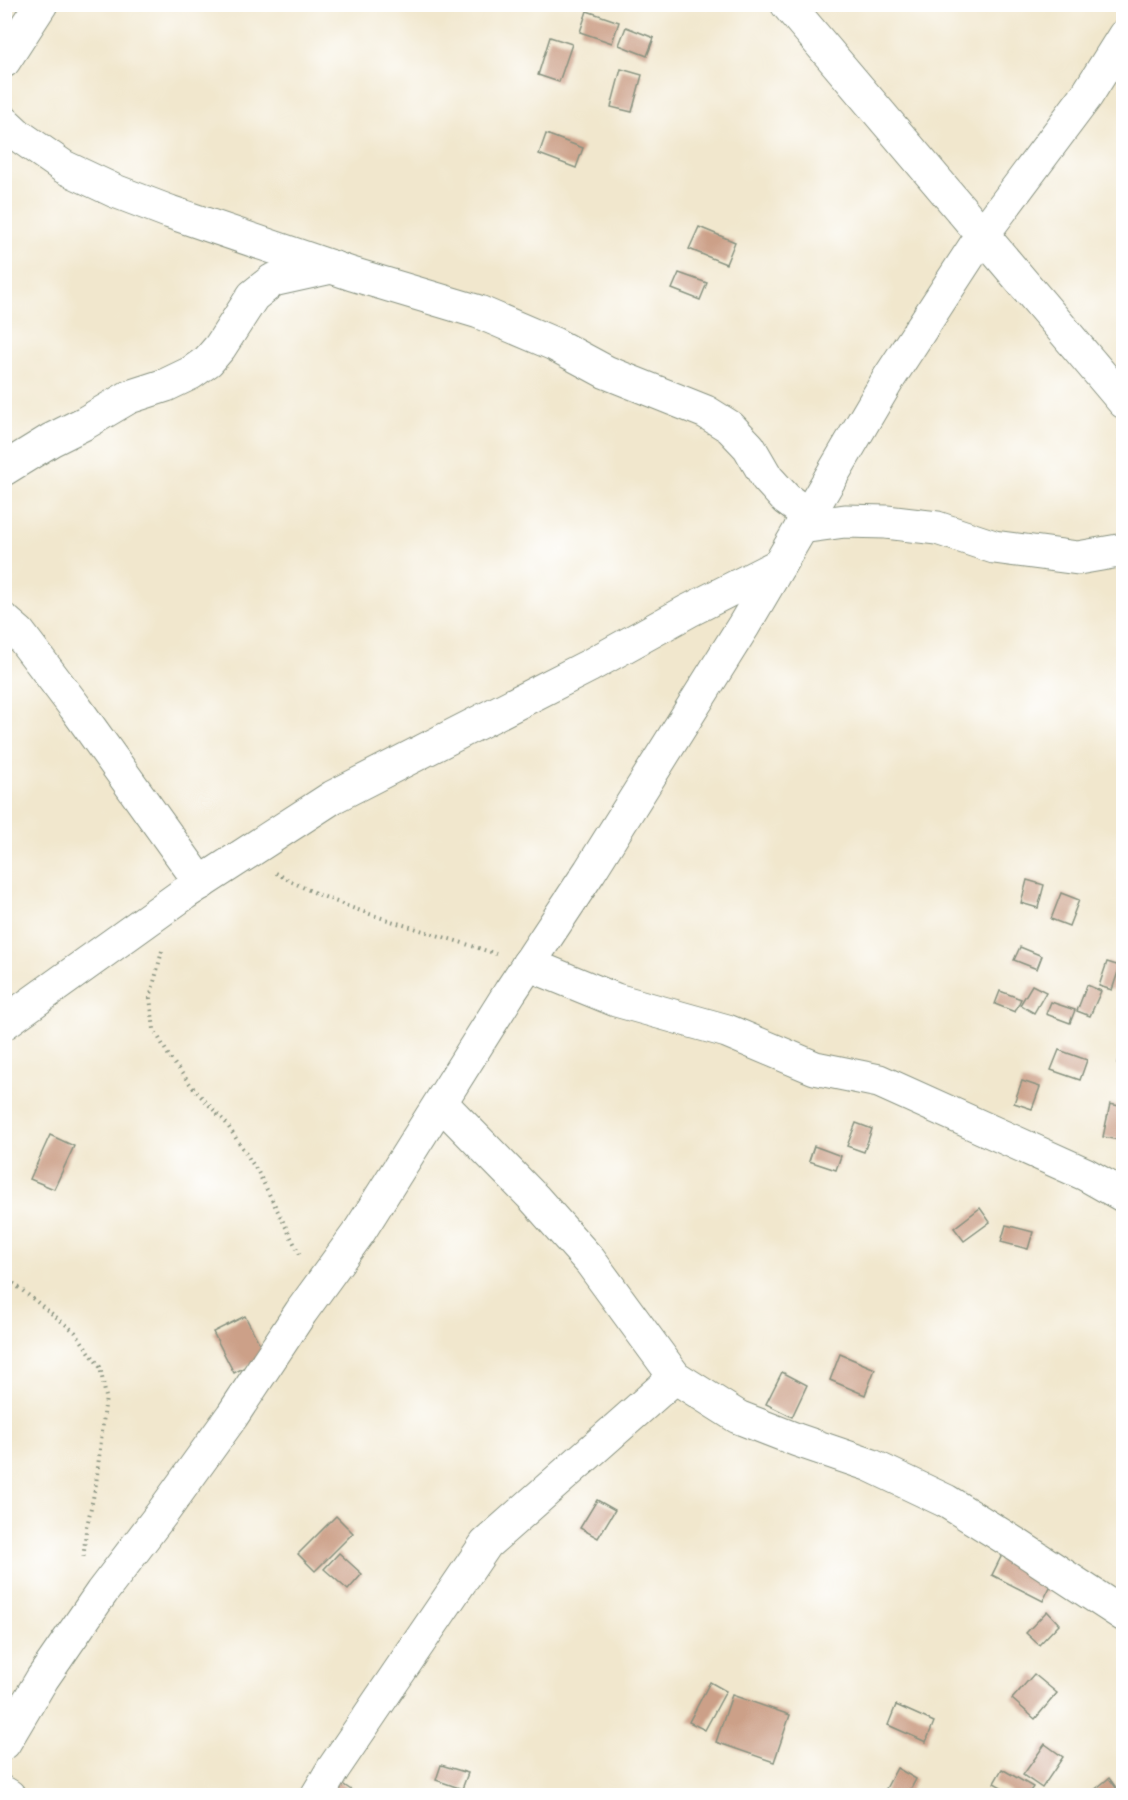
<svg xmlns="http://www.w3.org/2000/svg" width="1128" height="1800" font-family="'Patrick Hand',sans-serif">
<rect width="100%" height="100%" fill="#fff"/>
<filter id="ink" filterUnits="userSpaceOnUse"><feTurbulence type="fractalNoise" baseFrequency=".0167" numOctaves="2"/><feDisplacementMap in="SourceGraphic" scale="12" xChannelSelector="R" yChannelSelector="G"/><feConvolveMatrix kernelMatrix="1 2 1 2 8 2 1 2 1" color-interpolation-filters="sRGB"/></filter>
<filter id="wash" filterUnits="userSpaceOnUse"><feTurbulence type="fractalNoise" baseFrequency=".008" numOctaves="4" result="noise"/><feDisplacementMap in="SourceGraphic" scale="24" xChannelSelector="R" yChannelSelector="G"/><feGaussianBlur stdDeviation="1.35" result="paint"/><feColorMatrix in="noise" values="0 0 0 0 0 0 0 0 0 0 0 0 0 0 0 0 0 1.4 0 .05"/><feComposite in="paint" operator="in"/></filter>
<g filter="url(#wash)">
<rect width="100%" height="100%" fill="#f1e7cd"/>
<g id="blocks">
<g fill="#cca088">
<path d="M587 11 619 22 612 43 580 32Z"/>
<path d="M626 27 654 38 647 56 619 45Z"/>
<path d="M550 37 572 44 559 82 538 75Z"/>
<path d="M621 69 642 75 632 112 611 107Z"/>
<path d="M546 134 583 148 576 168 539 154Z"/>
<path d="M699 227 735 242 726 264 689 249Z"/>
<path d="M679 273 707 283 700 300 672 289Z"/>
<path d="M1027 880 1044 885 1038 908 1021 903Z"/>
<path d="M1061 893 1079 900 1069 926 1051 919Z"/>
<path d="M1020 947 1042 956 1037 969 1014 960Z"/>
<path d="M1107 962 1120 966 1112 990 1099 986Z"/>
<path d="M1032 985 1046 992 1034 1013 1020 1005Z"/>
<path d="M1087 985 1101 991 1090 1016 1077 1011Z"/>
<path d="M1000 991 1021 999 1015 1012 995 1004Z"/>
<path d="M1051 1002 1075 1010 1070 1023 1046 1014Z"/>
<path d="M1059 1050 1087 1060 1080 1080 1051 1070Z"/>
<path d="M1124 1052V1067L1117 1063Z"/>
<path d="M1022 1081 1040 1087 1032 1109 1014 1103Z"/>
<path d="M1110 1104 1124 1107V1141L1103 1137Z"/>
<path d="M856 1123 872 1129 864 1152 847 1146Z"/>
<path d="M50 1135 74 1146 54 1189 30 1179Z"/>
<path d="M814 1146 841 1156 836 1170 809 1161Z"/>
<path d="M980 1208 990 1222 964 1241 954 1228Z"/>
<path d="M1006 1225 1033 1232 1028 1249 1001 1242Z"/>
<path d="M245 1316 266 1356 234 1373 213 1332Z"/>
<path d="M840 1354 875 1369 865 1395 830 1380Z"/>
<path d="M782 1372 807 1385 792 1417 766 1404Z"/>
<path d="M597 1500 615 1510 598 1538 580 1528Z"/>
<path d="M336 1516 353 1533 315 1571 298 1554Z"/>
<path d="M339 1553 362 1574 348 1590 324 1569Z"/>
<path d="M1003 1553 1054 1579 1043 1601 992 1575Z"/>
<path d="M1047 1611 1059 1624 1039 1645 1026 1633Z"/>
<path d="M1034 1674 1057 1693 1035 1719 1012 1699Z"/>
<path d="M710 1682 726 1691 705 1730 689 1722Z"/>
<path d="M732 1695 790 1715 774 1762 716 1742Z"/>
<path d="M896 1705 934 1722 926 1742 888 1725Z"/>
<path d="M1045 1744 1063 1757 1042 1788 1023 1775Z"/>
<path d="M441 1765 468 1773 462 1789 436 1780Z"/>
<path d="M897 1768 916 1779 907 1796H882Z"/>
<path d="M1002 1769 1033 1787 1027 1796H1017L994 1783Z"/>
<path d="M332 1777 360 1796H329Z"/>
<path d="M1109 1778 1122 1796H1087Z"/>
</g>
</g>
</g>
<g filter="url(#ink)">
<use href="#blocks" fill-opacity="0" stroke="#889280" stroke-width="1.5"/>
<g fill="none" stroke-linecap="round" stroke-linejoin="round">
<g stroke="#889280" stroke-width="35">
<g id="minor">
<path d="M787 4 1124 402"/>
<path d="M4 61 41 4"/>
<path d="M4 122 18 135 64 167 115 191 170 212 352 274 479 312 554 344 606 372 706 412 730 427 749 447 767 478 786 499 808 515"/>
<path d="M4 469 51 440 85 423 129 397 166 385 191 373 208 361 220 347 253 296 273 280 332 267"/>
<path d="M801 527 845 521 886 522 937 528 994 547 1078 558 1124 550"/>
<path d="M4 620 19 633 75 707 201 883"/>
<path d="M528 964 616 1000 727 1031 815 1068 879 1081 1085 1174 1124 1196"/>
<path d="M4 1023 185 893 333 797 589 666 688 611 779 565"/>
<path d="M441 1103 534 1198 590 1261 675 1377 738 1417 797 1440 870 1465 946 1501 1017 1545 1124 1615"/>
<path d="M4 1743 42 1679 102 1592 163 1512 232 1416 301 1312 359 1232 510 992 590 871 744 625 889 378 983 234 1087 95 1124 36"/>
<path d="M4 1793 9 1796"/>
<path d="M317 1796 333 1769 486 1544 675 1377"/>
</g>
</g>
<g stroke="#889280" stroke-width="4" stroke-dasharray="1.5 4.5" stroke-linecap="butt">
<path d="M276 873C345 913 422 928 496 954"/>
<path d="M162 951 150 998 154 1029 170 1058 194 1089 226 1123 258 1172 301 1257"/>
<path d="M4 1276 75 1332 100 1367 106 1397 96 1484 86 1531 83 1561"/>
</g>
<use href="#minor" stroke="#fff" stroke-width="33"/>
</g>
</g>
<rect width="1128" height="1800" fill="none" stroke="#fff" stroke-width="24"/>
</svg>
